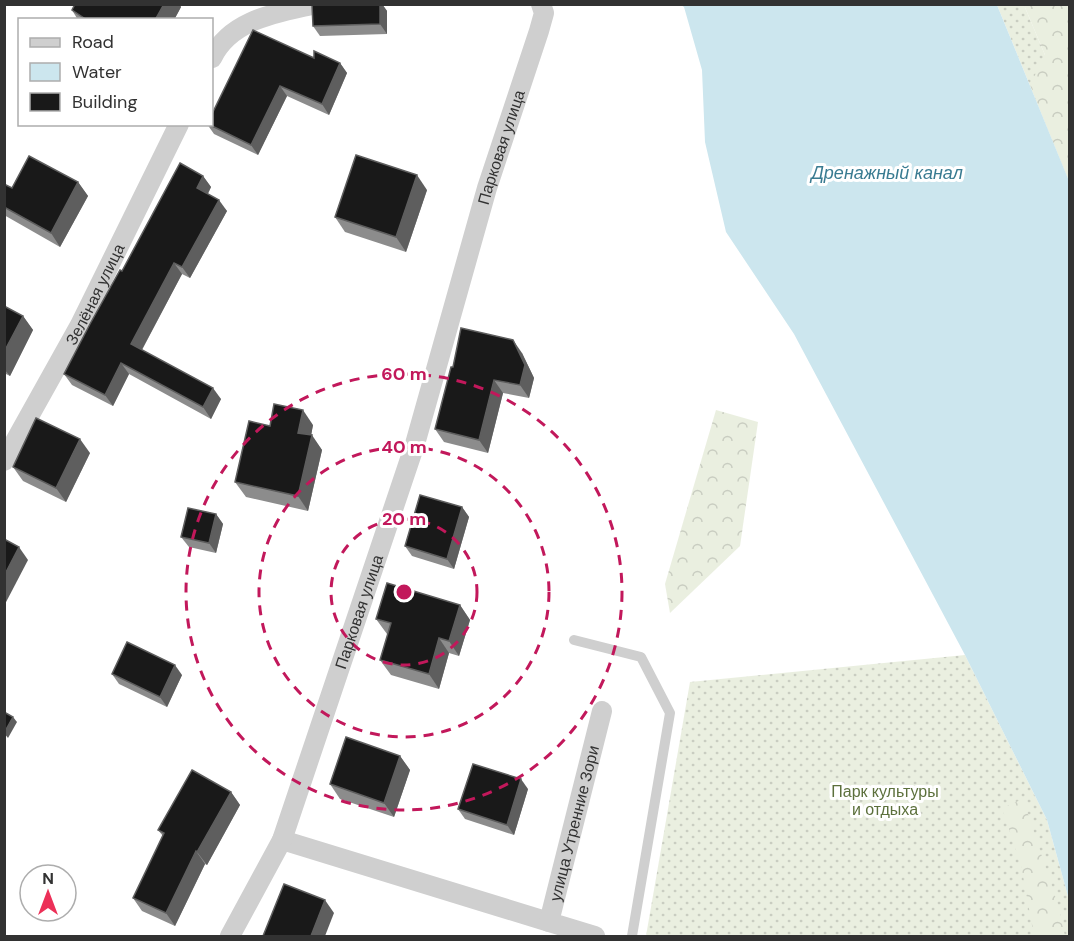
<svg xmlns="http://www.w3.org/2000/svg" width="1074" height="941" font-family="'DM Sans',sans-serif">
<defs>
<pattern id="grass-dots" width="8" height="8" patternUnits="userSpaceOnUse" patternTransform="scale(1.5)"><rect width="8" height="8" fill="#eaefe0"/><path d="M2 2h.1M6 6h.1" fill="none" stroke="#c9cdc1" stroke-width="1.8" stroke-linecap="round"/></pattern>
<pattern id="forest-crowns" width="20" height="18" patternUnits="userSpaceOnUse" patternTransform="scale(1.5)"><rect width="20" height="18" fill="#eaefe0"/><path d="M2 6a3 3 0 1 1 6 0M12 15a3 3 0 1 1 6 0" fill="none" stroke="#c9cdc1"/></pattern>
</defs>
<rect width="100%" height="100%" fill="#fff"/>
<g fill="url(#grass-dots)">
<path d="M997 5H1024L1045 55 1069 181Z"/>
<path d="M965 655 1047 820 1069 900V936H646L690 682Z"/>
</g>
<g fill="url(#forest-crowns)">
<path d="M1024 5H1069V181L1030 85 1045 55Z"/>
<path d="M716 410 758 422 740 546 670 613 665 584Z"/>
<path d="M1023 799 1059 908 1065 936H1034L1021 865 1002 808Z"/>
</g>
<path fill="#cce6ee" d="M681 5H997L1069 181V900L1047 820 965 655 794 334 726 232 705 142 702 70 684 7Z"/>
<g fill="none" stroke-linecap="round" stroke-linejoin="round">
<path stroke="#cfcfcf" stroke-width="10" d="M574 640 641 657 670 713 632 936"/>
<g stroke="#cfcfcf" stroke-width="20">
<path d="M212 58C231 19 277 13 316 4"/>
<path id="s1" d="M4 461 80 325 179 124"/>
<path d="M282 840 549 922"/>
<path id="s2" d="M230 936 282 840 415 444 487 188 539 31 544 13 541 4"/>
<path id="s3" d="M595 936 549 922 602 711"/>
</g>
</g>
<g fill="#8c8c8c">
<path d="M314 4H382L387 11V34L320 36 313 26Z"/>
<path d="M181 7 174 20H78L72 10Z"/>
<path d="M314 58 340 63 347 73 329 115 287 96 258 155 214 134 207 124Z"/>
<path d="M203 176 211 187 208 194 227 211 190 278 182 274 142 350 221 399 211 419 129 374 113 406 72 385 64 374 122 271Z"/>
<path d="M78 182 88 196 60 247 4 215V184L12 188Z"/>
<path d="M427 190 406 252 345 232 335 217Z"/>
<path d="M4 306 23 316 33 330 10 376 4 373Z"/>
<path d="M522 353 534 378 529 398 503 393 488 453 444 442 435 429 453 367Z"/>
<path d="M313 425 311 435 322 450 308 511 246 497 235 482 270 426Z"/>
<path d="M90 453 66 502 23 481 13 467Z"/>
<path d="M462 507 469 517 454 569 412 556 405 546Z"/>
<path d="M216 514 223 524 216 553 189 547 181 537Z"/>
<path d="M460 605 470 620 459 656 449 653 439 689 391 675 380 660 388 634H387L376 619Z"/>
<path d="M112 674 182 675 167 707 119 684Z"/>
<path d="M400 756 410 770 394 817 340 799 330 784Z"/>
<path d="M528 789 514 835 465 819 458 809Z"/>
<path d="M231 792 240 805 207 865 205 864 175 926 142 911 133 898 163 836 158 830Z"/>
</g>
<g fill="#5e5e5e">
<path d="M164 4H180L181 7 174 20H155Z"/>
<path d="M380 4H382L387 11V34L380 24Z"/>
<path d="M340 63 347 73 329 115 322 104Z"/>
<path d="M280 86 287 96 258 155 251 145Z"/>
<path d="M417 175 427 190 406 252 396 237Z"/>
<path d="M203 176 211 187 205 199 197 188Z"/>
<path d="M78 182 88 196 60 247 51 233Z"/>
<path d="M219 200 227 211 190 278 182 267Z"/>
<path d="M174 263 182 274 139 355 131 344Z"/>
<path d="M23 316 33 330 10 376 4 369V352Z"/>
<path d="M513 340 522 353 534 378 529 398 520 385Z"/>
<path d="M121 363 129 374 113 406 105 395Z"/>
<path d="M494 380 503 393 488 453 479 440Z"/>
<path d="M213 388 221 399 211 419 203 407Z"/>
<path d="M303 410 313 425 309 447 298 433Z"/>
<path d="M312 435 322 450 308 511 298 496Z"/>
<path d="M80 439 90 453 66 502 56 488Z"/>
<path d="M462 507 469 517 454 569 447 559Z"/>
<path d="M216 514 223 524 216 553 209 543Z"/>
<path d="M19 547 28 560 4 606V576Z"/>
<path d="M460 605 470 620 459 656 449 641Z"/>
<path d="M439 638 449 653 439 689 429 674Z"/>
<path d="M175 665 182 675 167 707 160 697Z"/>
<path d="M13 717 17 722 8 738 4 733Z"/>
<path d="M400 756 410 770 394 817 384 803Z"/>
<path d="M521 779 528 789 514 835 507 825Z"/>
<path d="M231 792 240 805 207 865 197 852Z"/>
<path d="M196 851 205 864 175 926 166 913Z"/>
<path d="M325 900 334 913 325 936H311Z"/>
</g>
<g fill="#191919" stroke="#5e5e5e" stroke-width="1.5">
<path d="M75 4H164L155 20H87L72 10Z"/>
<path d="M314 4H380V24L313 26 312 5Z"/>
<path d="M253 30 314 58V51L340 63 322 104 280 86 251 145 208 124H212V114Z"/>
<path d="M356 155 417 175 396 237 335 217Z"/>
<path d="M29 156 78 182 51 233 4 207V184L12 188Z"/>
<path d="M180 163 203 176 197 188 219 200 182 267 174 263 131 344 213 388 203 407 121 363 105 395 64 374 90 324 120 270 122 271Z"/>
<path d="M4 306 23 316 4 352Z"/>
<path d="M461 328 513 340 525 365 520 385 494 380 479 440 435 429 451 367H453Z"/>
<path d="M274 404 303 410 298 433 312 435 298 496 235 482 249 421 270 426Z"/>
<path d="M36 418 80 439 56 488 13 467Z"/>
<path d="M420 495 462 507 447 559 405 546Z"/>
<path d="M188 508 216 514 209 543 181 537Z"/>
<path d="M4 539 19 547 4 576Z"/>
<path d="M387 583 460 605 449 641 439 638 429 674 380 660 391 623 376 619Z"/>
<path d="M127 642 175 665 160 697 112 674Z"/>
<path d="M4 712 13 717 4 733Z"/>
<path d="M346 737 400 756 384 803 330 784Z"/>
<path d="M473 764 521 779 507 825 458 809Z"/>
<path d="M192 770 231 792 197 852 196 851 166 913 133 898 164 833 158 830Z"/>
<path d="M284 884 325 900 311 936H263Z"/>
</g>
<g fill="none" stroke="#c2185b" stroke-width="3" stroke-dasharray="10 8">
<circle cx="404" cy="592" r="73"/>
<circle cx="404" cy="592" r="145"/>
<circle cx="404" cy="592" r="218"/>
</g>
<g text-anchor="middle" dominant-baseline="central" stroke-width="6" stroke-linejoin="round" paint-order="stroke">
<g font-size="16" fill="#323232" stroke="#fff">
<text stroke="none"><textPath href="#s2" startOffset="836">Парковая улица</textPath></text>
<text stroke="none"><textPath href="#s1" startOffset="190">Зелёная улица</textPath></text>
<text stroke="none"><textPath href="#s2" startOffset="350">Парковая улица</textPath></text>
<text stroke="none"><textPath href="#s3" startOffset="150">улица Утренние Зори</textPath></text>
</g>
<g font-size="16" fill="#5c703c" stroke="#fff">
<text x="885" y="791">Парк культуры<tspan x="885" dy="18">и отдыха</tspan></text>
</g>
<g font-size="18" font-style="italic" fill="#397b91" stroke="#fff">
<text x="887" y="173">Дренажный канал</text>
</g>
</g>
<circle cx="404" cy="592" r="9" fill="#c2185b" stroke="#fff" stroke-width="3"/>
<g font-size="18" text-anchor="middle" font-weight="bold" fill="#c2185b" stroke="#fff" stroke-width="6" stroke-linejoin="round" paint-order="stroke">
<text x="404" y="380">60 m</text>
<text x="404" y="453">40 m</text>
<text x="404" y="525">20 m</text>
</g>
<rect width="1074" height="941" fill="none" stroke="#323232" stroke-width="12"/>
<rect x="18" y="18" width="195" height="108" fill="#ffffff" stroke="#adadad" stroke-width="1.5"/>
<rect x="30" y="38" width="30" height="9" fill="#cfcfcf" stroke="#adadad" stroke-width="1.5"/>
<text x="72" y="48" font-size="18" fill="#323232">Road</text>
<rect x="30" y="63" width="30" height="18" fill="#cce6ee" stroke="#adadad" stroke-width="1.5"/>
<text x="72" y="78" font-size="18" fill="#323232">Water</text>
<rect x="30" y="93" width="30" height="18" fill="#191919" stroke="#adadad" stroke-width="1.5"/>
<text x="72" y="108" font-size="18" fill="#323232">Building</text>
<g transform="translate(48 893)"><circle r="28" fill="#ffffff" stroke="#adadad" stroke-width="1.5"/>
<path d="M0-4.5L10 22L0 15L-10 22Z" fill="#ec3058"/>
<text y="-9" font-size="16" font-weight="bold" text-anchor="middle" fill="#323232">N</text>
</g>
</svg>
